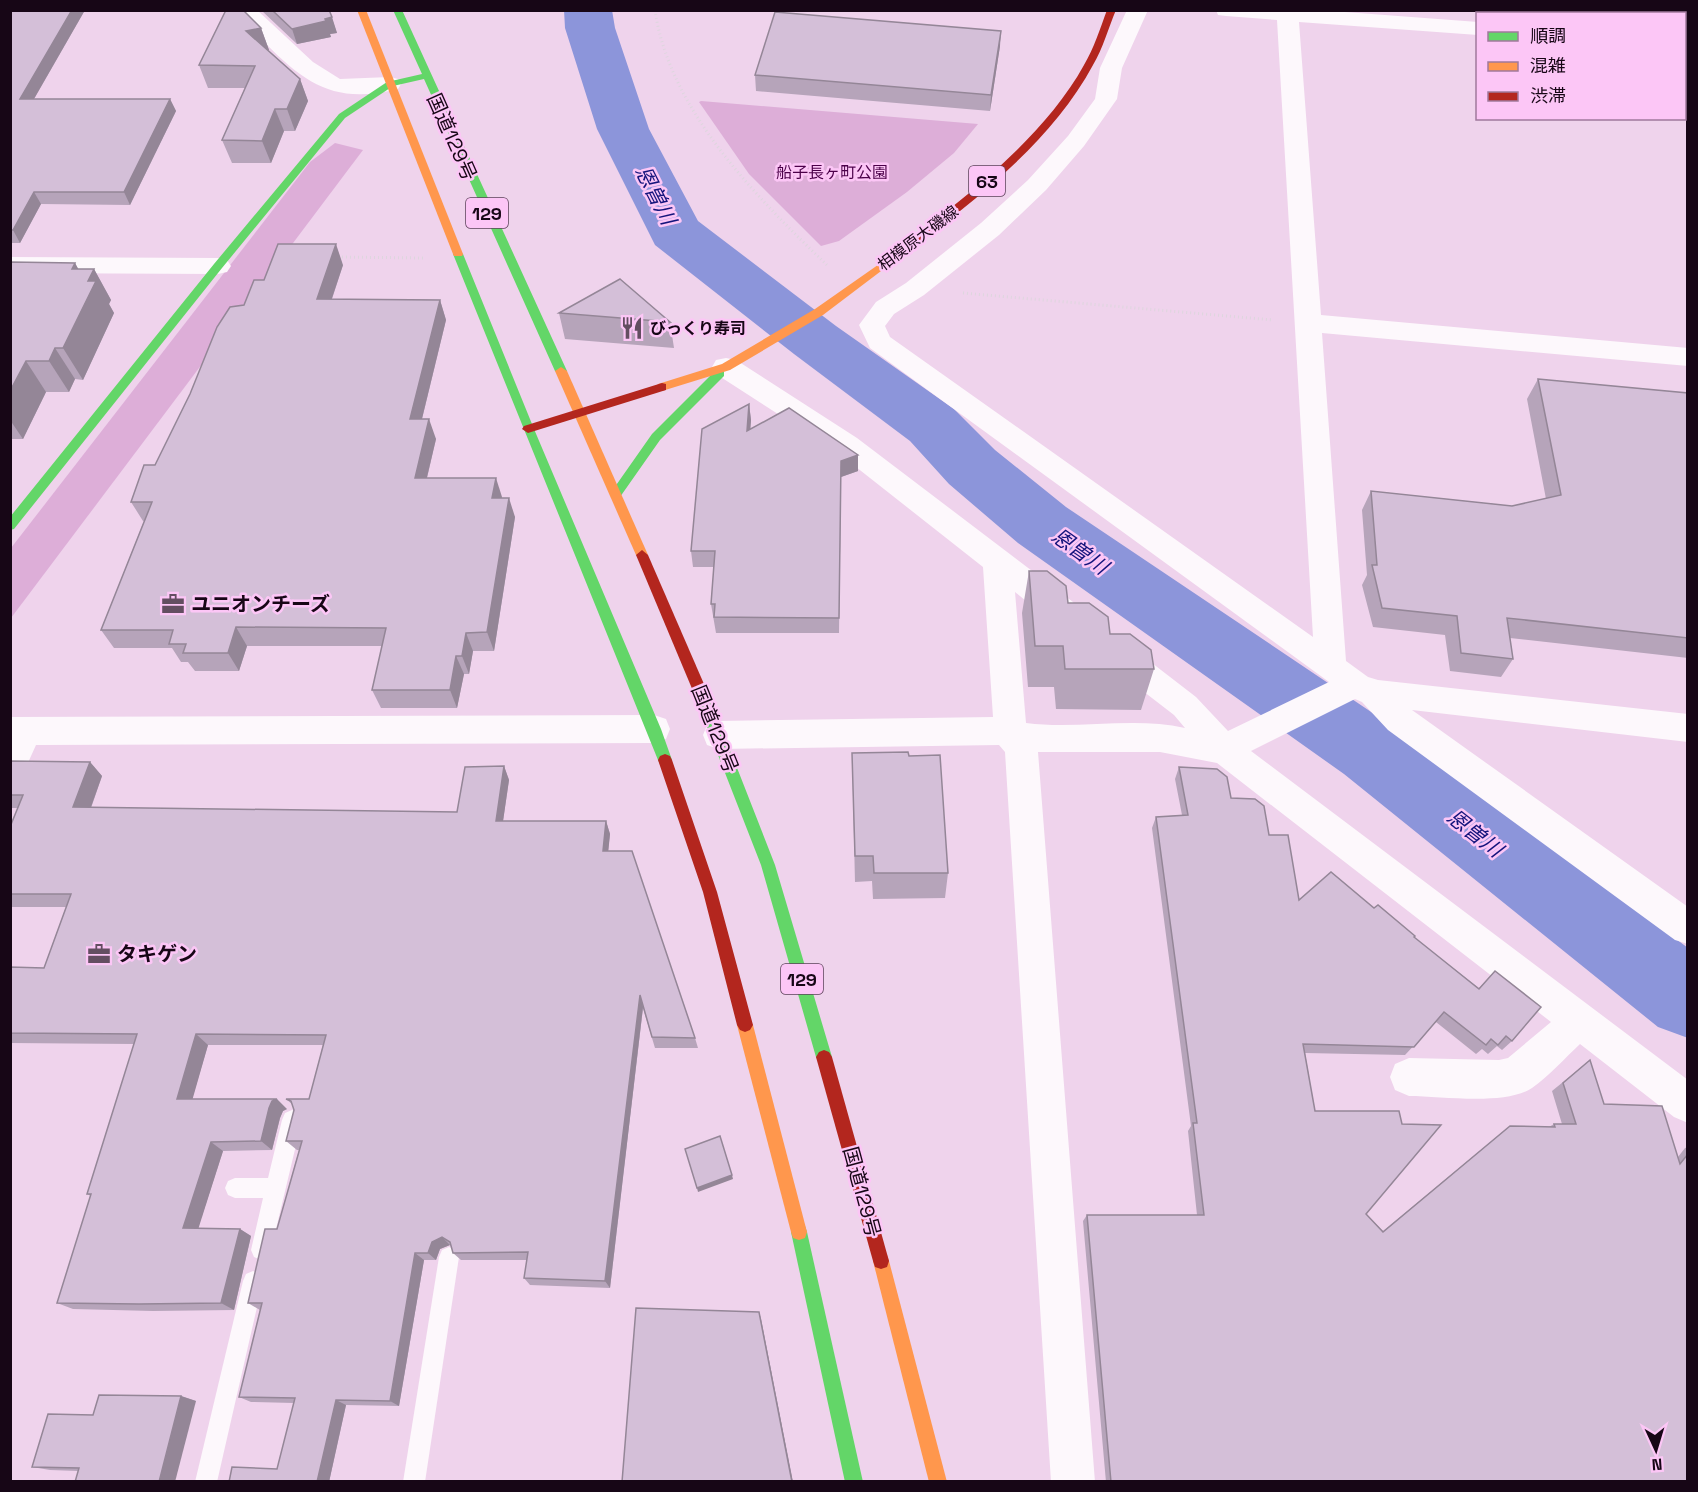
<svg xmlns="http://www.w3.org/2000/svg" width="1698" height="1492" font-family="'Space Grotesk','Noto Sans JP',sans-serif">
<rect width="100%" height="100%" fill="#efd3ec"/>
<g fill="#ddaed8">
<path d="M701 101 978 124 954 153 907 192 839 241 821 246 749 174 699 102Z"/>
<path d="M335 143 363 150 11 618V548L310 162Z"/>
</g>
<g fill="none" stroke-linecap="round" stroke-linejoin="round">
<path fill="#8c95da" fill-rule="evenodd" d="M564 10H612L615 28 649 129 698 221 836 326 954 409 995 450 1066 507 1398 730 1688 948V1038L1658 1027 1344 774 1018 543 949 484 910 441 794 354 655 245 597 129 565 28Z"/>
<g stroke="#ded6de" stroke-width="3" stroke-dasharray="1 3" stroke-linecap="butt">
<path d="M655 10C669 110 758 199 828 266"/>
<path d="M338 257 423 258"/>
<path d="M963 293 1273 320"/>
</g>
<g fill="#fdf8fc" fill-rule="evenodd">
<path d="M292 1110 299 1113 302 1120 271 1250 268 1257 261 1260 254 1257 251 1250 263 1198H235L228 1195 225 1188 228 1181 235 1178H268L282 1120 285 1113Z"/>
<path d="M449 1247 456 1250 459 1257 425 1482H403L439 1257 442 1250Z"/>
<path d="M253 1271 260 1274 263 1281 217 1482H195L243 1281 246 1274Z"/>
</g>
<g fill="#fdf8fc" fill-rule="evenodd">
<path d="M234 10H257L313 62 340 79 390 77 398 79 401 84 398 89C337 104 308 86 266 44 255 33 242 23 234 10Z"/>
<path d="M1127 10H1148L1122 68 1117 99 1084 146 1046 190 999 235 924 295 894 314 885 326 890 337 1313 637 1277 20 1226 16 1218 15 1216 10H1318L1478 22V35L1299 22 1321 315 1688 348V366L1322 333 1346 661 1368 677 1378 680 1688 714V742L1412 710 1688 907V944L1675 940 1388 730 1362 702 1355 699 1251 751 1688 1080V1123L1674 1117 1580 1044C1565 1058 1549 1076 1532 1088 1505 1106 1442 1096 1409 1096L1395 1090 1390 1077 1395 1064 1409 1058 1499 1060 1508 1058 1551 1022 1217 763 1160 752H1038L1095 1482H1051L1005 752 999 745 719 749 707 745 703 735 707 725 719 721 993 717 983 567 837 452 716 374 712 367 716 360 726 358 736 360 857 438 1073 602 1077 611 1073 620C1050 627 1032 605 1015 592L1026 723C1078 730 1133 716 1185 728L1174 715 1104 661 1099 652 1104 643 1115 639 1126 643 1196 697 1228 731 1329 682 870 348 859 325 876 302 906 283 981 223 1028 180 1068 136 1095 99 1100 68Z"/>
<rect x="1684" y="38" width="4" height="14"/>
<path d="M10 257 218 258 227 260 231 266 227 272 218 274 10 273Z"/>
<path d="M654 715 666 719 670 729 666 739 654 743 36 745 22 776 10 780V717Z"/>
</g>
<g fill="#63d668" fill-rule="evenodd">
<path d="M393 10H402L567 371 565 374 561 375 555 371 424 79 393 86 345 118 222 268 14 529 10 530V517L214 264 339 114 387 82 422 74Z"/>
<path d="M458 251 463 254 534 429 661 729 672 760 670 764H660L658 760 453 254Z"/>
<path d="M720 369 724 370V376L660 440 620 497H612L610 494 612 491 652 434 716 370Z"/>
<path d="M700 686 705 687 707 691 775 865 832 1057 829 1062 824 1064 819 1062 816 1057 761 865 693 691 695 687Z"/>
<path d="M799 1224 805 1226 807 1232 863 1482H845L791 1232 793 1226Z"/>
</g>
<g fill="#ff974d" fill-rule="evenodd">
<path d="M357 10H366L463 254 462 256H454L453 254Z"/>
<path d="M885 260 889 261V265L823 315 730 370 662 391 656 387 658 384 722 364 815 309Z"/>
<path d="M561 367 567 371 648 555 646 558 642 560 636 555 555 371Z"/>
<path d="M745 1018 750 1020 753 1025 807 1232 805 1238 799 1240 793 1238 791 1232 737 1025 740 1020Z"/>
<path d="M881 1253 887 1255 889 1261 947 1482H929L873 1261 875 1255Z"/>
</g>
<g fill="#b3261e" fill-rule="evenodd">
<path d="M1107 10H1116C1108 29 1103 48 1093 65 1049 147 962 211 889 265H881V261C952 208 1041 143 1084 65 1094 48 1100 29 1107 10Z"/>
<path d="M662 383 666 384V390L528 433 522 429 524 426Z"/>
<path d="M642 550 648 555 707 691 705 695H695L693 691 636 555Z"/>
<path d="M665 754 670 756 672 760 717 892 753 1025 750 1030 745 1032 740 1030 737 1025 703 892 658 760 660 756Z"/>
<path d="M824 1050 829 1052 832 1057 889 1261 887 1267 881 1269 875 1267 873 1261 816 1057 819 1052Z"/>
</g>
</g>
<g fill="#b6a4ba">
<path d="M10 10H85L34 99H170L176 111 130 205 41 204 20 243H10Z"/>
<path d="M226 10H243L261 28 269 50H268L300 79 308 101 295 131H284L271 163H232L222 140 245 88H208L199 65Z"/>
<path d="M261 10H329L337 33 330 34 331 37 297 44Z"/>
<path d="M1545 10H1688V36H1684V14H1545Z"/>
<path d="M1000 46 990 111 756 91 755 75Z"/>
<path d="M10 262 75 263 78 269H94L111 300 109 304 114 313 83 380 75 379 69 392H46L23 439H10Z"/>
<path d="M343 265 332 299 440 300 446 320 422 419 436 439 427 478 502 498 515 517 494 651H473L469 674H464L457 708H381L372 690 382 646H247L239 671H195L188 662H181L172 648H114L101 630 144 521H143L131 502 155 465 244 305 264 280Z"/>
<path d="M559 313 670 322 674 348 565 339Z"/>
<path d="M1538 379 1688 393V658L1510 638 1513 659 1501 677 1450 671 1445 635 1373 627 1362 585 1367 575 1362 510 1371 491 1512 506 1546 499 1527 399Z"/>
<path d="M749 404 751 420 750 430 858 471 841 477 839 633H716L711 604 714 567H693L691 551Z"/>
<path d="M1029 571 1068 603 1110 634 1154 669 1141 710 1056 709 1054 687H1028L1022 613Z"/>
<path d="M852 753 909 756 948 873 945 898 873 899 872 881 855 882Z"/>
<path d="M10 762H90L102 776 91 808 457 812 504 766 509 780 503 821H606L610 834 608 851 695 1038 698 1048H655L643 1008 610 1288 530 1285 524 1278 527 1260H461L453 1253 451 1246 450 1245 440 1249 436 1260H424L399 1406 346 1405 329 1482H229L277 1469 294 1403 251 1402 239 1397 260 1310 248 1303 277 1229 299 1150H297L286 1141 294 1110 292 1104 286 1099H309L323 1045H208L192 1099 287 1109 283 1111 280 1118 272 1150 223 1151 198 1228 240 1229 251 1236 234 1310 153 1311 73 1309 57 1303 91 1196 87 1194 134 1044 10 1043V967L44 968 66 907H10V827L18 808H10Z"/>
<path d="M1179 767 1231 798 1269 835 1299 900 1374 908 1414 938 1479 988 1495 971 1512 1041 1502 1050 1497 1046 1488 1054 1482 1049 1476 1054 1436 1022 1405 1055 1305 1053 1315 1111 1366 1214 1383 1231 1510 1126 1549 1127 1554 1124H1562L1552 1091 1590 1060 1604 1104 1678 1157 1685 1148 1688 1147V1482H1106L1083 1221 1087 1215H1197L1188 1131 1191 1126 1152 828 1156 817 1182 815 1175 779Z"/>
<path d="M181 1396 196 1401 79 1471 50 1470 32 1467 93 1415Z"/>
</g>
<g fill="#948697">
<path d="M72 10H85L27 111 20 99Z"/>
<path d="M332 17 337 33 330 34 331 37 297 44 292 29Z"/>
<path d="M261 28 269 50 254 53 246 31Z"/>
<path d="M1001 31 1000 46 990 111 991 95Z"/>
<path d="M300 79 308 101 295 131 287 109Z"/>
<path d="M170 99 176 111 130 205 124 192Z"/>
<path d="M275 109 284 131 271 163 262 141Z"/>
<path d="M34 192 41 204 20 243 13 230Z"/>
<path d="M336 244 343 265 325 319 317 299Z"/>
<path d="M75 263 91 292 88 281 94 269 111 300 109 304 114 313 83 380 63 348 72 269Z"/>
<path d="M440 300 446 320 417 439 410 419Z"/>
<path d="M55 348 75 379 69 392 49 361Z"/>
<path d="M26 361 46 392 23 439 10 420V391Z"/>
<path d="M749 404 751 420 749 448 747 431Z"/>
<path d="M429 419 436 439 422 498 415 478Z"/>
<path d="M858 455V471L841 477 839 633 841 461Z"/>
<path d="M496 478 502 497 498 517 492 498Z"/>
<path d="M509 498 515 517 494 651 487 632Z"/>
<path d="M236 627 247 646 239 671 228 653Z"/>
<path d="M466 633 473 651 469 674 462 656Z"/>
<path d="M456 656 464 674 457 708 450 690Z"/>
<path d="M90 762 102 776 86 821 73 807Z"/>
<path d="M504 766 509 780 501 835 496 821Z"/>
<path d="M606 821 610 834 607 864 603 851Z"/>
<path d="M640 995 643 1007 610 1288 605 1281Z"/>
<path d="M196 1034 208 1045 190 1108 177 1099Z"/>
<path d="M277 1099 287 1109 283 1111 280 1118 272 1150 261 1141 269 1108 272 1101Z"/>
<path d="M211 1142 223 1151 196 1236 183 1228Z"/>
<path d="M732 1175 733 1179 698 1192 697 1188Z"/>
<path d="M240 1229 251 1236 234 1310 221 1303Z"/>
<path d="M442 1237 450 1245 440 1249 436 1260 428 1253 432 1242Z"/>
<path d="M415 1253 424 1260 399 1406 390 1401Z"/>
<path d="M759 1312 761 1319 793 1482H792Z"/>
<path d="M181 1396 196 1401 175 1482H159Z"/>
<path d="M336 1400 346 1405 329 1482H317Z"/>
</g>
<g fill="#d4bfd8" stroke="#948697" stroke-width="1.5">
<path d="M10 10H72L20 99H170L124 192H34L13 230H10Z"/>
<path d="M226 10H243L261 28 246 31 300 79 287 109H275L262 141 222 140 255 66 199 65Z"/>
<path d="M272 10H329L332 17 325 19 326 21 292 29Z"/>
<path d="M775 12 1001 31 991 95 755 75Z"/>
<path d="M278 244H336L317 299 440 300 410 419H429L415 478H496L492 498H509L487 632 466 633 462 656H456L450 690H372L386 628 236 627 228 653H183L186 644H169L173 630H101L152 502H131L144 465H155L190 394 217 327 230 307 244 305 254 280H264Z"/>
<path d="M10 262 75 263 72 269H94L88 281H96L63 348H55L49 361H26L10 391Z"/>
<path d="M620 279 670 322 559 313Z"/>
<path d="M1538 379 1688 393V638L1507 618 1513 659 1461 653 1457 616 1382 608 1372 565H1377L1371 491 1512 506 1561 495Z"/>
<path d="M749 404 747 431 789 408 858 455 841 461 839 618 714 617 715 604H711L715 551H691L702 429Z"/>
<path d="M1029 571H1047L1066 586 1068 603H1089L1108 617 1110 634H1130L1151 650 1154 669H1065L1063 646H1035Z"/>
<path d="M908 752 909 756 940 755 948 873H874L873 856H855L852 753Z"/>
<path d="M11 761 90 762 73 807 457 812 465 767 504 766 496 821H606L603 851H632L695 1038 652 1037 640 995 605 1281 524 1278 528 1252 453 1253 450 1242 442 1237 432 1242 428 1253H415L390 1401 336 1400 317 1482H229L232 1467 277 1469 295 1398 239 1397 262 1303H248L265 1229H277L302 1141H286L294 1110 291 1101 286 1099H309L326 1035 196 1034 177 1099H277L272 1101 269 1108 261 1141 211 1142 183 1228 240 1229 221 1303 139 1304 57 1303 91 1194H87L137 1034 10 1033V967L44 968 71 894H10V827L23 795H10V762Z"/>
<path d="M1179 767 1217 769 1227 777 1231 798 1255 799 1264 806 1269 835H1288L1299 900 1331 872 1374 908 1378 905 1415 936 1414 937 1479 989 1495 971 1541 1007 1512 1041 1506 1036 1498 1045 1491 1039 1486 1045 1444 1012 1414 1047 1303 1044 1315 1111H1399L1402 1124 1441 1125 1366 1214 1383 1232 1510 1126 1555 1127 1554 1124H1576L1563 1083 1590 1060 1604 1104 1662 1106 1680 1164 1688 1154V1482H1111L1087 1215H1204L1193 1123H1197L1156 817 1188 815Z"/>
<path d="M720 1136 732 1175 697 1188 685 1149Z"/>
<path d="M636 1308 759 1312 792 1482H622Z"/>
<path d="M99 1395 181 1396 159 1482H75L79 1468 32 1467 48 1414 93 1415Z"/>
</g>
<defs>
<g id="restaurant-bare" transform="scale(1.8)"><path d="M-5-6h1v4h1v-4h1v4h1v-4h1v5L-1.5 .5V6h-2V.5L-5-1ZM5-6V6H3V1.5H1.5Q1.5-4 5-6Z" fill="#634e61" stroke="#fcc6f6" stroke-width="2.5" paint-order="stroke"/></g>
<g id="office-bare" transform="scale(1.8)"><path d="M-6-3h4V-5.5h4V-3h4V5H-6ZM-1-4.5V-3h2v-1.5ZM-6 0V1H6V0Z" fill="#634e61" stroke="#fcc6f6" stroke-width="2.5" paint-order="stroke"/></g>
</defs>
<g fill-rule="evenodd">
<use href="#restaurant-bare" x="632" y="328"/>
<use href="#office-bare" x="173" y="604"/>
<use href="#office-bare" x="99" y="954"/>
</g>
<g text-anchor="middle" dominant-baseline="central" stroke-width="5" stroke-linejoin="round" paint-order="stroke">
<g font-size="16" fill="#4b0049" stroke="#fcc6f6">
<text x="832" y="172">船子長ヶ町公園</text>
</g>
<g font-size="16" fill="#170616" stroke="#fcc6f6">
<text transform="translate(918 238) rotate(-37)">相模原大磯線</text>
</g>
<g font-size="16" font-weight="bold" fill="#170616" stroke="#fcc6f6" text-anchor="start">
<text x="650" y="328">びっくり寿司</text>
</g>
<g fill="#fcc6f6" stroke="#5c4059" stroke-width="1.5">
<rect x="969" y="166" width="36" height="30" rx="4.5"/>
<rect x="466" y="198" width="42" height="30" rx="4.5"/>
<rect x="781" y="964" width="42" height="30" rx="4.5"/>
</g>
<g font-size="18" font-weight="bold" fill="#170616">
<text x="987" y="181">63</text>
<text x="487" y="213">129</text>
<text x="802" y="979">129</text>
</g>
<g font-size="20" fill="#170616" stroke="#fcc6f6">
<text transform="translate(452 137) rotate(66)">国道129号</text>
<text transform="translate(715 729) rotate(68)">国道129号</text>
<text transform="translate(862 1192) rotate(75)">国道129号</text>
</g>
<g font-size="20" font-weight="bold" fill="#170616" stroke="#fcc6f6" text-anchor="start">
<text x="191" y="604">ユニオンチーズ</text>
<text x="117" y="954">タキゲン</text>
</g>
<g font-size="21" font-style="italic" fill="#14147c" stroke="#fcc6f6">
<text transform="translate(656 195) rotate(63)">恩曽川</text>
<text transform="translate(1080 551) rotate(35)">恩曽川</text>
<text transform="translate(1475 833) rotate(38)">恩曽川</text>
</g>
</g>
<rect width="1698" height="1492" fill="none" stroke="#170616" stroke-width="24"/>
<rect x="1476" y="12" width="210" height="108" fill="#fcc6f6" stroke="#a0799c" stroke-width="1.5"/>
<rect x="1488" y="32" width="30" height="9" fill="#63d668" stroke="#a0799c" stroke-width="1.5"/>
<text x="1530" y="42" font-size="18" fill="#170616">順調</text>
<rect x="1488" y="62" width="30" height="9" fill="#ff974d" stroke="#a0799c" stroke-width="1.5"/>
<text x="1530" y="72" font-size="18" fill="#170616">混雑</text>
<rect x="1488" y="92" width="30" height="9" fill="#b3261e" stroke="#a0799c" stroke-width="1.5"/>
<text x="1530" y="102" font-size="18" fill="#170616">渋滞</text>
<g transform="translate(1656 1450) rotate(176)" stroke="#fcc6f6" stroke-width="4.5" paint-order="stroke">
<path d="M0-4.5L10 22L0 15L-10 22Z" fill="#170616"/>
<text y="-9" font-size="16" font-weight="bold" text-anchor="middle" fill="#170616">N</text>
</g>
</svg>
